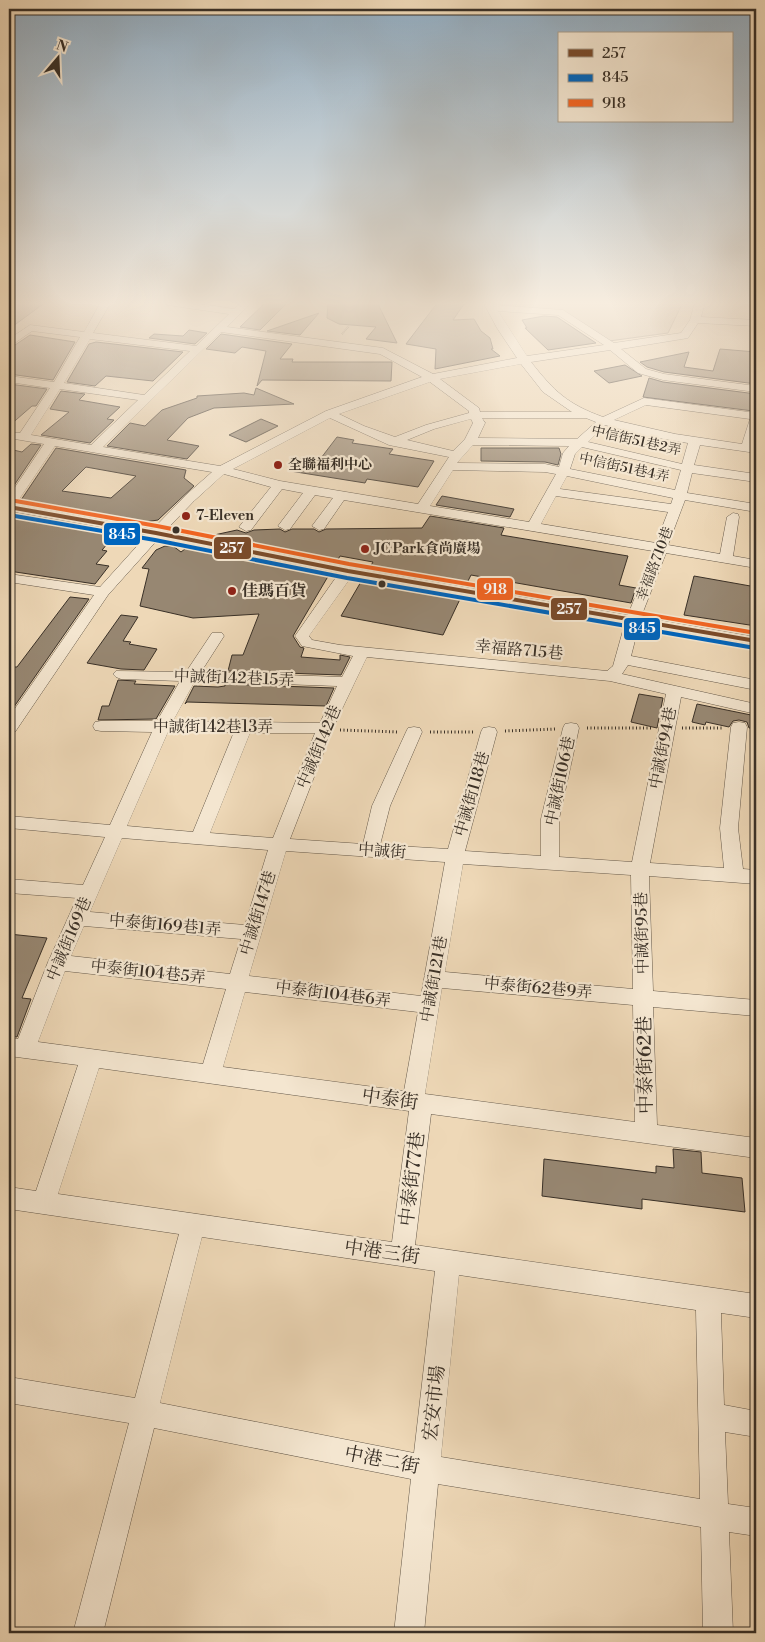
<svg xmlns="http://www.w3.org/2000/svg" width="765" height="1642" font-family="'Libre Bodoni','Noto Serif TC',serif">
<rect width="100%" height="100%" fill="#eed8b7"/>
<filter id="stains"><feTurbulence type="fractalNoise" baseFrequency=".004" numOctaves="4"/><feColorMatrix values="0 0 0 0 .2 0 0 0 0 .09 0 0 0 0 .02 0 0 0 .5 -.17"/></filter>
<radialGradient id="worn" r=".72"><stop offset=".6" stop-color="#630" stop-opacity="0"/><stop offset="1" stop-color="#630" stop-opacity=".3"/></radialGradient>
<path fill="#cfbb9f" stroke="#847663" d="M498 302H683L668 333 609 341 558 310 501 306Z"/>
<g fill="#978772" stroke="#393027" fill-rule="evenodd">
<path d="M9 302H46L9 329Z"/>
<path d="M266 302H288L260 330 240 327Z"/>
<path d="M328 302H377L397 343 366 339 376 327 339 324 327 318Z"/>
<path d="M438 302 464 304 453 320 474 319 481 331 490 338 493 349H491L500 356 435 369 436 349 406 344Z"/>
<path d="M319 313 300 335 267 331Z"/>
<path d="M544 316 557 317 596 343 548 350 525 328H527L522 320Z"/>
<path d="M189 330 207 333 195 344 149 338 154 334 183 336Z"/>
<path d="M221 334 292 344 280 359H293L292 362H392L391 381 262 380 257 386 266 351 242 347 235 353 206 349Z"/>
<path d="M30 335 75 342 53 380 9 374V349Z"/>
<path d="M96 342 183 352 153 381 106 376 95 386 67 382 89 344Z"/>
<path d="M720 349 756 352V384L664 372 647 367 640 362 689 352 684 367 713 371Z"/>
<path d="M625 365 642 376 609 383 594 371Z"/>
<path d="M649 378 663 382 756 394 753 411 643 397Z"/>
<path d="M9 384 47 389 36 406H32L9 426Z"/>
<path d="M256 388 294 404 214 408 188 418 167 440 199 446 187 459 107 446 130 423 145 426 162 410 197 398V396L244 393 254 395Z"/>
<path d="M61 391 85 394 79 400 120 407 107 419 114 420 90 443 41 435 69 412 50 409Z"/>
<path d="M261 419 278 426 246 442 229 435Z"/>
<path d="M337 437 354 440 352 443 393 449 389 454 434 461 418 487 367 479 365 483 290 471 300 459 318 462Z"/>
<path d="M31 444 41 445 9 493V449L22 452Z"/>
<path d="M56 448 186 470 184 478 194 486 158 520 145 522 129 519 126 522 19 503ZM86 467 136 476 111 498 62 491Z"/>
<path d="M481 448H559L561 454 558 465 545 462 481 461Z"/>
<path d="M442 496 514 509 510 517 436 505Z"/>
<path d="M9 513 118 532 102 550 107 551 96 564 109 566 95 584 9 571Z"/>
<path d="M430 516 504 528 501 535 628 556 619 585 636 588 631 603 471 575 466 585 369 569 373 562 340 556 336 563 205 537 237 530 246 533 254 530 280 529 285 532 292 529H314L319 532 326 529 422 528Z"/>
<path d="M165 546H173L181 552 189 546 330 573 293 636 300 647 304 648 301 657 340 660V655L350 657 341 675 228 671 232 655H243L259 614 193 618 140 606 149 569 142 568 156 550Z"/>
<path d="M694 576 756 587V626L684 615Z"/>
<path d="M362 580 461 597 443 635 341 616Z"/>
<path d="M70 597 89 599 9 714V673L14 667H17Z"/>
<path d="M121 615 138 617 123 641 131 642 129 644 157 649 144 670 121 669 87 663Z"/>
<path d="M118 680 136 681 134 684 175 686 156 719 98 720 102 706H109Z"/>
<path d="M225 684 334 688 326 706 187 702 185 704 194 686 218 687 225 686Z"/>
<path d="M639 694 663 698 657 728 631 722Z"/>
<path d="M697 704 756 716V728H749L747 722 739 720 733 721 729 727 706 722 705 725 692 722Z"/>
<path d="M9 934 47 938 22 998 31 999 17 1037 9 1036Z"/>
<path d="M673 1149 701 1152 702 1173 742 1178 745 1212 642 1199V1209L542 1196 544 1159 656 1173V1166L674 1168Z"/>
</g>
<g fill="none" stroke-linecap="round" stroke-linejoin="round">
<g stroke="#665a4b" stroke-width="1">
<path id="minor" d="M101 302H111L93 333 196 346 229 314 167 305 162 302H188L234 309 241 302H252L227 327 383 348 433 374 517 358 497 328 483 302H493L495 305 563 310 614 343 681 333 690 320 695 302H705L701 317 756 320V326L698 323 688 338 621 349 646 369 664 374 756 386V392L663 380 638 373 610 350 531 362C554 391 567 404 603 417L644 398 756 413V434L753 445H756V453L700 445 694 465 756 474V482L692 473 687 493 756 504V512L685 500 668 545 720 554 727 517 733 513 738 514 739 517 733 556 756 560V568L666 553 641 617 756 637V645L639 625 631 656 756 680V690L628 665 622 674 756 704V714L681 697 650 863 724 868 720 828 731 727 733 723 739 722 745 723 747 727 738 828 743 869 756 870V884L649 876 653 991 756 1000V1016L653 1007 657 1125 756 1138V1158L431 1114 415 1245 756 1294V1318L721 1313 724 1405 756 1411V1437L725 1432 728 1504 756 1508V1536L729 1532 733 1633H703L701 1527 438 1484 424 1633H394L411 1479 154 1428 103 1633H73L129 1423 9 1403V1377L135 1398 179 1234 9 1209V1187L36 1191 78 1065 9 1056V1038L18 1039 48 962 77 898 9 893V879L83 885 105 837 9 828V816L110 825 152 732 101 731 95 730 93 726 95 722 101 721H157L180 681 121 679 116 677 113 674 116 671 186 672 212 633H222L224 636 201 672 342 677 353 656 302 646 295 636 339 573 159 538 108 595 15 732 9 733V717L94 595 9 582V574L100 587 147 535 9 511V496L44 444 9 438V432L20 433 50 388 9 382V376L54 382 80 337 32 331 9 347V339L30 325 84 332ZM498 311 558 315 604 345 527 356ZM221 332 380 354 422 377 326 411 220 466 103 447ZM90 339 190 351 144 395 64 383ZM521 364 543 392 572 412H480L479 408 440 379ZM430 382 469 411V413L426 425 395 437 364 426 339 414ZM60 389 138 400 91 445 31 435ZM646 405 750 419 742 444 675 434 614 420ZM330 418 389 445 449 457 418 504 280 481 233 469ZM482 418H586L596 422 577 439 478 438 485 423ZM471 419 473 423 465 439 453 451 407 440 434 429ZM605 425 646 436 688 443 682 464 588 442ZM473 445 569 446 563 453 559 467 545 464 457 463ZM55 446 212 472 186 495 153 529 16 504ZM582 447 681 470 675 490 570 469 575 454ZM453 470 545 472 556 474 529 522 430 506ZM224 474 271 487 239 527 246 531 251 530 282 489 303 493 278 526 285 530 290 529 315 495 333 498 312 526 319 530 324 529 344 500 653 551 628 615 348 567 165 531 194 501ZM567 476 673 498 671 504 560 489ZM556 496 668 512 656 543 541 524ZM352 576 625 623 613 666 607 671 340 645 312 640 309 636ZM367 657 610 681 666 694 632 862 559 857V819L579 728 577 724 571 723 565 724 563 728 541 819V856L465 851 497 732 495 728 489 727 483 728 481 732 448 849 380 845 390 806 422 732 420 728 414 727 408 728 406 732 372 806 363 844 290 839 333 728ZM195 681 337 686 320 723 173 721ZM168 732H234L193 832 127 826ZM250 733H315L273 838 210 833ZM122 838 268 850 245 925 90 912ZM286 851 445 862 421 996 249 976ZM463 864 631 875 633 989 445 972ZM84 926 241 939 230 974 71 956ZM65 971 226 989 203 1064 38 1042ZM442 988 633 1005 635 1122 425 1094ZM245 992 418 1012 404 1091 223 1067ZM99 1068 409 1111 392 1242 58 1194ZM202 1237 435 1271 414 1453 160 1403ZM459 1275 696 1310 700 1499 441 1457Z"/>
</g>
<path stroke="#393027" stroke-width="2" stroke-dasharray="0.5 1" stroke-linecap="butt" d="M342 334 349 326"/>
<g stroke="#393027" stroke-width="3" stroke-dasharray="1 2.5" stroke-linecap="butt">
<path d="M587 728H651"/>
<path d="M682 728H723"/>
<path d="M340 730 398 732"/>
<path d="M505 731 556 729"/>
<path d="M430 732H473"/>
</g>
<use href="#minor" fill="#f4e6d0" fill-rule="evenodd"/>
<g stroke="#f4e6d0" stroke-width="7">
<path id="bus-1" d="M9 507 156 533 348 571 756 641"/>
</g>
<g stroke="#f4e6d0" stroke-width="7">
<path id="bus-2" d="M9 515 155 540 347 578 755 648"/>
</g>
<g stroke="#f4e6d0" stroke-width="7">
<path id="bus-3" d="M10 500 157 526 349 564 756 633"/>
</g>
<use href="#bus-1" stroke="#7a4b2a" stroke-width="4"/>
<use href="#bus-2" stroke="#0065bd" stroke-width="4"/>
<use href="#bus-3" stroke="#f26522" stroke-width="4"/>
</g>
<linearGradient id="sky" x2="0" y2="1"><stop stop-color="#91acc1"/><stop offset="0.57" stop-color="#f7eddf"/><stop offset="1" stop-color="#f7eddf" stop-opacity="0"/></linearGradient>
<rect width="765" height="532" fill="url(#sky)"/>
<g fill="#8f2418" stroke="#f4e6d0" stroke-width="2">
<circle cx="278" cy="465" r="5"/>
<circle cx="186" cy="516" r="5"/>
<circle cx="365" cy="549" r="5"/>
<circle cx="232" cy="591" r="5"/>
</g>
<g fill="#393027" stroke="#f4e6d0" stroke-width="2">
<circle cx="176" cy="530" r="4.5"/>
<circle cx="382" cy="584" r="4.5"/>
</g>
<g text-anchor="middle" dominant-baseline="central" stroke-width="4.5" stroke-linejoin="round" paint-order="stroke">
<g font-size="14" fill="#393027" stroke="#f4e6d0">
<text transform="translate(636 441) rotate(13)">中信街51巷2弄</text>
<text transform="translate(624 468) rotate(12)">中信街51巷4弄</text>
<text transform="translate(655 564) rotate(-69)">幸福路710巷</text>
</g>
<g font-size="14" font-weight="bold" fill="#393027" stroke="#f4e6d0" text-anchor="start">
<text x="288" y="465">全聯福利中心</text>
<text x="196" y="516">7-Eleven</text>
<text x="375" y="549">JC Park食尚廣場</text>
</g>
<g font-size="16" font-weight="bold" fill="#393027" stroke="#f4e6d0" text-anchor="start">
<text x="242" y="591">佳瑪百貨</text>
</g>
<g font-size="16" fill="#393027" stroke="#f4e6d0">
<text transform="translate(519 650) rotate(5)">幸福路715巷</text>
<text transform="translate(234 678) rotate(2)">中誠街142巷15弄</text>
<text x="213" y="727">中誠街142巷13弄</text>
<text transform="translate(319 747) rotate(-67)">中誠街142巷</text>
<text transform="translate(663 748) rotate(-79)">中誠街94巷</text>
<text transform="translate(560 781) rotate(-78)">中誠街106巷</text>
<text transform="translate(472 794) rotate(-74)">中誠街118巷</text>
<text transform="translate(382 851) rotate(4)">中誠街</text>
<text transform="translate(258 913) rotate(-73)">中誠街147巷</text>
<text transform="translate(165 925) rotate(5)">中泰街169巷1弄</text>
<text transform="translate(642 933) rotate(-91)">中誠街95巷</text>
<text transform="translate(69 939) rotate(-67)">中誠街169巷</text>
<text transform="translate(148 972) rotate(6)">中泰街104巷5弄</text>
<text transform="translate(434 979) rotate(-80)">中誠街121巷</text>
<text transform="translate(538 988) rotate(5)">中泰街62巷9弄</text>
<text transform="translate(333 994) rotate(7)">中泰街104巷6弄</text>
</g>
<g font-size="19" fill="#393027" stroke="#f4e6d0">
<text transform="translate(645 1065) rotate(-91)">中泰街62巷</text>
<text transform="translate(390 1099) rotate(8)">中泰街</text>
<text transform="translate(412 1179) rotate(-83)">中泰街77巷</text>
<text transform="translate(382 1252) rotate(8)">中港三街</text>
<text transform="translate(434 1403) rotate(-84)">宏安市場</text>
<text transform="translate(382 1460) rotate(11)">中港二街</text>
</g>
</g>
<g stroke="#f4e6d0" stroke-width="2">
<rect x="103" y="522" width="38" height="24" rx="5" fill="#0065bd"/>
<rect x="213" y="536" width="39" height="24" rx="5" fill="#7a4b2a"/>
<rect x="476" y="577" width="38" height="24" rx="5" fill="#f26522"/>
<rect x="550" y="597" width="38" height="24" rx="5" fill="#7a4b2a"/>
<rect x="623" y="617" width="38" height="24" rx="5" fill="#0065bd"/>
</g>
<g font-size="14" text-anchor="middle" font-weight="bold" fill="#fff">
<text x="122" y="539">845</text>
<text x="232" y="553">257</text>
<text x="495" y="594">918</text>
<text x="569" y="614">257</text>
<text x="642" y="633">845</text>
</g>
<rect width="765" height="1642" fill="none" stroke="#eed8b7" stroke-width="30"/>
<rect x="10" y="10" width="745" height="1622" fill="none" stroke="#393027" stroke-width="2.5"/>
<rect x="15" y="15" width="735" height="1612" fill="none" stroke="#393027"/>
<rect x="558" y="32" width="175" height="90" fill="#f4e6d0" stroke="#a99d8c"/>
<rect x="568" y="49" width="25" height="8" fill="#7a4b2a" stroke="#a99d8c"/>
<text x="602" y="58" font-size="15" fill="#393027">257</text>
<rect x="568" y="74" width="25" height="8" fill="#0065bd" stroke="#a99d8c"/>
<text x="602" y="82" font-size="15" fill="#393027">845</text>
<rect x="568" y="99" width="25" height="8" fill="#f26522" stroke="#a99d8c"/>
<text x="602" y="108" font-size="15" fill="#393027">918</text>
<g transform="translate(58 58) rotate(19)" stroke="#f4e6d0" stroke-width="4" paint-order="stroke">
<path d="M0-4L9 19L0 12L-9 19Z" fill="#393027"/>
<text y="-8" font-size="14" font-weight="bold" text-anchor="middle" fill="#393027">N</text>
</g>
<rect width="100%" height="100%" filter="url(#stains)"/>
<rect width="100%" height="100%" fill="url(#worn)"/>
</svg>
